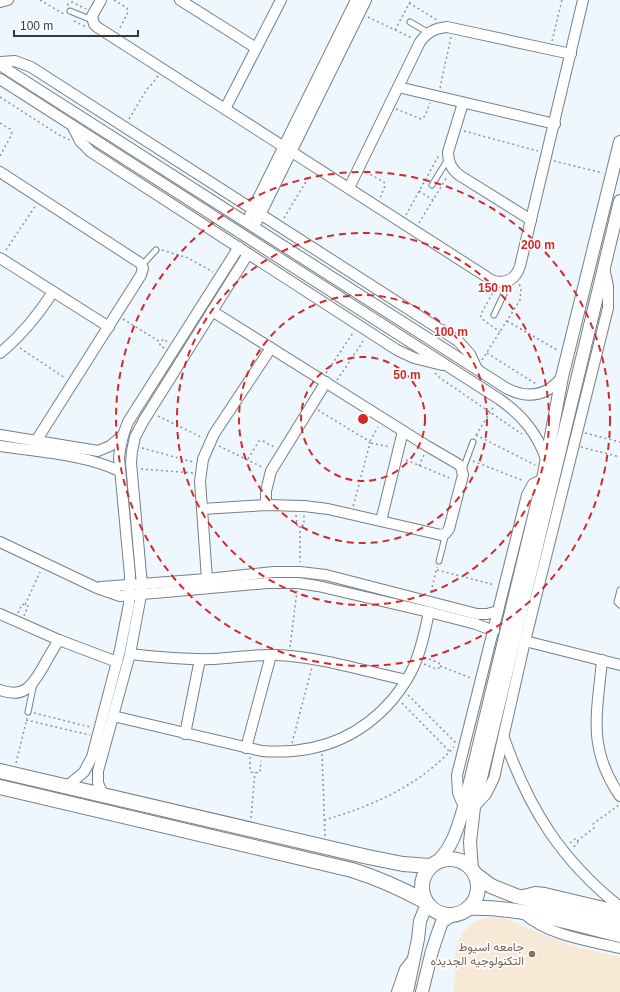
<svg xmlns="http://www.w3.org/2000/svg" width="620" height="992" font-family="Arial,Vazirmatn,sans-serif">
<rect width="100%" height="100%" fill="#eef7fe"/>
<path fill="#f7e9d6" d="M501 917 572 946 620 957V992H454L455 952 459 940 464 931 474 922 487 918Z"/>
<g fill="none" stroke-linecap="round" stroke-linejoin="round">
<g stroke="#768087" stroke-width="7">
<g id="service">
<path d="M70 11 92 20"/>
<path d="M410 22 429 33"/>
<path d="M432 185 448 159"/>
<path d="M142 265 156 250"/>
<path d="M494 315 510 281"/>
<path d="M463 469 473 442"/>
<path d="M439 561 446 533"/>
<path d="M620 590 617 602 620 605"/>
<path d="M28 712 34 683"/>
</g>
</g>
<g stroke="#768087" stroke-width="12">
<g id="minor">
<path d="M101 0 92 16 94 24 97 27 493 281C507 284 516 279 520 266L583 0"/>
<path d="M180 0 256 48"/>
<path d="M0 2 8 0"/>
<path d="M0 62 15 61 31 67 458 341 470 354 477 369"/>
<path d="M0 65 506 388C527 399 546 397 562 377"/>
<path d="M0 79 499 399C522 415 537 433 546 459"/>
<path d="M398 87 555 124"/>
<path d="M463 103 448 152C448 162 451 169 459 175L531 220"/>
<path d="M225 109 281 0"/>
<path d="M72 125 80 141 91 152 397 350 414 358 442 365"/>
<path d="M0 172 140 263 143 268 141 275 36 441"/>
<path d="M349 188 420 42C427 32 435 28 447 27L571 54"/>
<path d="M250 215 356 0"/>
<path d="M257 221 366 0"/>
<path d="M0 258 109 327"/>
<path d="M0 353C21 336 38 315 53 292"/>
<path d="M0 435 98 451 110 446 122 436"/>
<path d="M0 446C40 452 83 454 120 471"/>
<path d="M266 505V491L271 471 326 382"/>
<path d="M202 509 266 505 304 506 328 509 441 535 446 533 449 529 463 475 461 467 458 464 427 446 212 311"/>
<path d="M381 521 403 431"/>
<path d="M0 542 97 588 120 596 268 583H298L318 586 429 612 476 624 494 631"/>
<path d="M207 579 200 481 203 459 214 434 271 348"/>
<path d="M101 587 207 579 274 572H300L326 575 477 614H487L498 611"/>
<path d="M0 614 59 640 117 662"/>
<path d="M525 641 620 665"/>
<path d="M130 654C158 657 185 660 213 659 234 658 256 654 277 655 321 657 364 671 406 680"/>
<path d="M602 660C597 715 587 748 620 796"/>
<path d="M0 690C24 699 32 686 43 667 48 658 53 649 59 640"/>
<path d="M113 716 262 751C314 755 358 740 393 699 401 689 408 679 413 668 421 651 425 631 429 612"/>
<path d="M185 734 200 659"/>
<path d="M504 738C529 809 561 860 620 907"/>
<path d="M246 748 271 655"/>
<path d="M66 787 84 772 92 757 120 650 129 604 130 575 119 458C120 445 123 434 128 422L239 247"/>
<path d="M103 795 98 783V771L130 654 141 595 142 585 131 463 132 451 135 437 144 420 248 254"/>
<path d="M464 807 458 793 457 775 527 495 533 484 543 479"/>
<path d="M474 807 486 794 494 778 525 641 608 308V286L604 268"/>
<path d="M519 896 535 892 545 893 620 911"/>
<path d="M523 913C550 936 586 940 620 948"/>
<path d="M397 992 405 969 413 959"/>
</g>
</g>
<g stroke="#768087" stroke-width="14">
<g id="tertiary">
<path d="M438 861C453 846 458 827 464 807L543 479 562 377 620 142"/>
<path d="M472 870 470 842 474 807 620 201"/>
<path d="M407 992 418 939 420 921 427 904"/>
<path d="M422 992 432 951 439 930 442 922 452 915"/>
</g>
</g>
<g stroke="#768087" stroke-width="16">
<g id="secondary">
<path d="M0 771 368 857 403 864 430 866"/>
<path d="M0 787 352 870C378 878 402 889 426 902"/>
<circle cx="450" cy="887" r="28"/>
<path d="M475 874 491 886 516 896 620 922"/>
<path d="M468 908C520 906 570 923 620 935"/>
</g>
</g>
<g stroke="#8e949a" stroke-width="1.5" stroke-dasharray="2 3" stroke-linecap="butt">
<path d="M40 0 64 14"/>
<path d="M114 0 127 8 128 12 119 30"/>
<path d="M409 3 437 20"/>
<path d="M67 5 72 2 86 9"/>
<path d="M368 17 412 38"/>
<path d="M74 21 86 27"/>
<path d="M395 30 411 0"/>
<path d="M552 41 562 0"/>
<path d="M440 88 451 37"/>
<path d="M0 97 59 135 70 140"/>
<path d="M396 109 421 119 425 116 430 103"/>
<path d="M129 119 147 89 152 84 158 76"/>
<path d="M0 123 10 129 12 134 0 156"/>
<path d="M464 131 538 151"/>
<path d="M554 161 603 173"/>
<path d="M366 172 384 182 385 186 380 198"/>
<path d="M419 191 433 200"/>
<path d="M406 215 439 155"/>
<path d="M284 218 310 175"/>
<path d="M419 223 447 177"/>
<path d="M6 250 36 205"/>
<path d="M162 250 188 258 213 272"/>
<path d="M495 289 481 314V318L500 332"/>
<path d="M123 319 160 342"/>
<path d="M507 321 559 351"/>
<path d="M20 348 65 378"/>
<path d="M164 348 160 346V344L163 339 168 342"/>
<path d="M487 353 536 384"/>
<path d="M482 360 520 300 521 289 519 283"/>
<path d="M326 373 353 333"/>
<path d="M435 373 440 378 522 434"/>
<path d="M337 380 364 340"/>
<path d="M318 410 367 440 370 443 353 507"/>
<path d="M158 416 203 438"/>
<path d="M585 433 620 442"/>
<path d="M476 435 535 465"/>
<path d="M476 435 494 406"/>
<path d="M370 441 378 427"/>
<path d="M371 443 390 447"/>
<path d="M219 446 264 468"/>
<path d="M581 447 620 457"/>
<path d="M142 448 193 462"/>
<path d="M248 459 259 441H263L276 448"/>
<path d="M406 460 452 479"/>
<path d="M473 461 524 481"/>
<path d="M419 466 424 455"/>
<path d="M141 469 193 473"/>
<path d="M296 515 297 525 298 526 304 525V515"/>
<path d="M300 526V562"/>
<path d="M437 570 495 585"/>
<path d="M431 592 437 567"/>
<path d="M25 605 40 572"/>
<path d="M18 613 22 604 28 606 24 616"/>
<path d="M290 647 297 591"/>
<path d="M424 664 436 669 439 668V663L427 658"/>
<path d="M440 666 471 678"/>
<path d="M408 695 456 743"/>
<path d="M402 703 450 752"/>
<path d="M34 713 90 727"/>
<path d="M26 720 90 735"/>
<path d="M292 743 312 667"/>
<path d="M322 754 325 836"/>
<path d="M250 757V770L251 772 259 773 260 771 261 761"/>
<path d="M16 763 27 718"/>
<path d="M251 818 255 772"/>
<path d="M324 820C373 806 420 785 454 747"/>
<path d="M577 841 594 828 593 824 619 805"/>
<path d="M570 843 575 839 578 842 572 849"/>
</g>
<use href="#service" stroke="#fff" stroke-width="5"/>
<use href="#minor" stroke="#fff" stroke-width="10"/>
<use href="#tertiary" stroke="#fff" stroke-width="12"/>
<use href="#secondary" stroke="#fff" stroke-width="14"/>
</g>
<g fill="none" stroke="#d62828" stroke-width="2" stroke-dasharray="7 5">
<circle cx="363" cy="419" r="62"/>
<circle cx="363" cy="419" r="124"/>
<circle cx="363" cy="419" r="186"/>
<circle cx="363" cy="419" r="247"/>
</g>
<circle fill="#8d6e63" stroke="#fff" stroke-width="1.5" cx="532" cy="954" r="4"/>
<g text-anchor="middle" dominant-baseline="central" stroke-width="3.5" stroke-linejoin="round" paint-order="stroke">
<g font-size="12" fill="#785e54" stroke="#fff" text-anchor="end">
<text x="524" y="947">جامعه اسيوط<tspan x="524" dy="14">التكنولوجيه الجديده</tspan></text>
</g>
</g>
<circle cx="363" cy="419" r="6" fill="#d62828" stroke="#fff" stroke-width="2"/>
<g font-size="12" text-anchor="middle" font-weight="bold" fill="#d62828" stroke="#fff" stroke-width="3.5" stroke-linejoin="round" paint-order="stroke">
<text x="538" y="249">200 m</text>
<text x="495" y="292">150 m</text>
<text x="451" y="336">100 m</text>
<text x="407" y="379">50 m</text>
</g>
<path d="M14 30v6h124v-6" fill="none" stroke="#35393d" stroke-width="2"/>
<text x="20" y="30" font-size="12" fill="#35393d" stroke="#ffffff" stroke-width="3" paint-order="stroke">100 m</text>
</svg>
